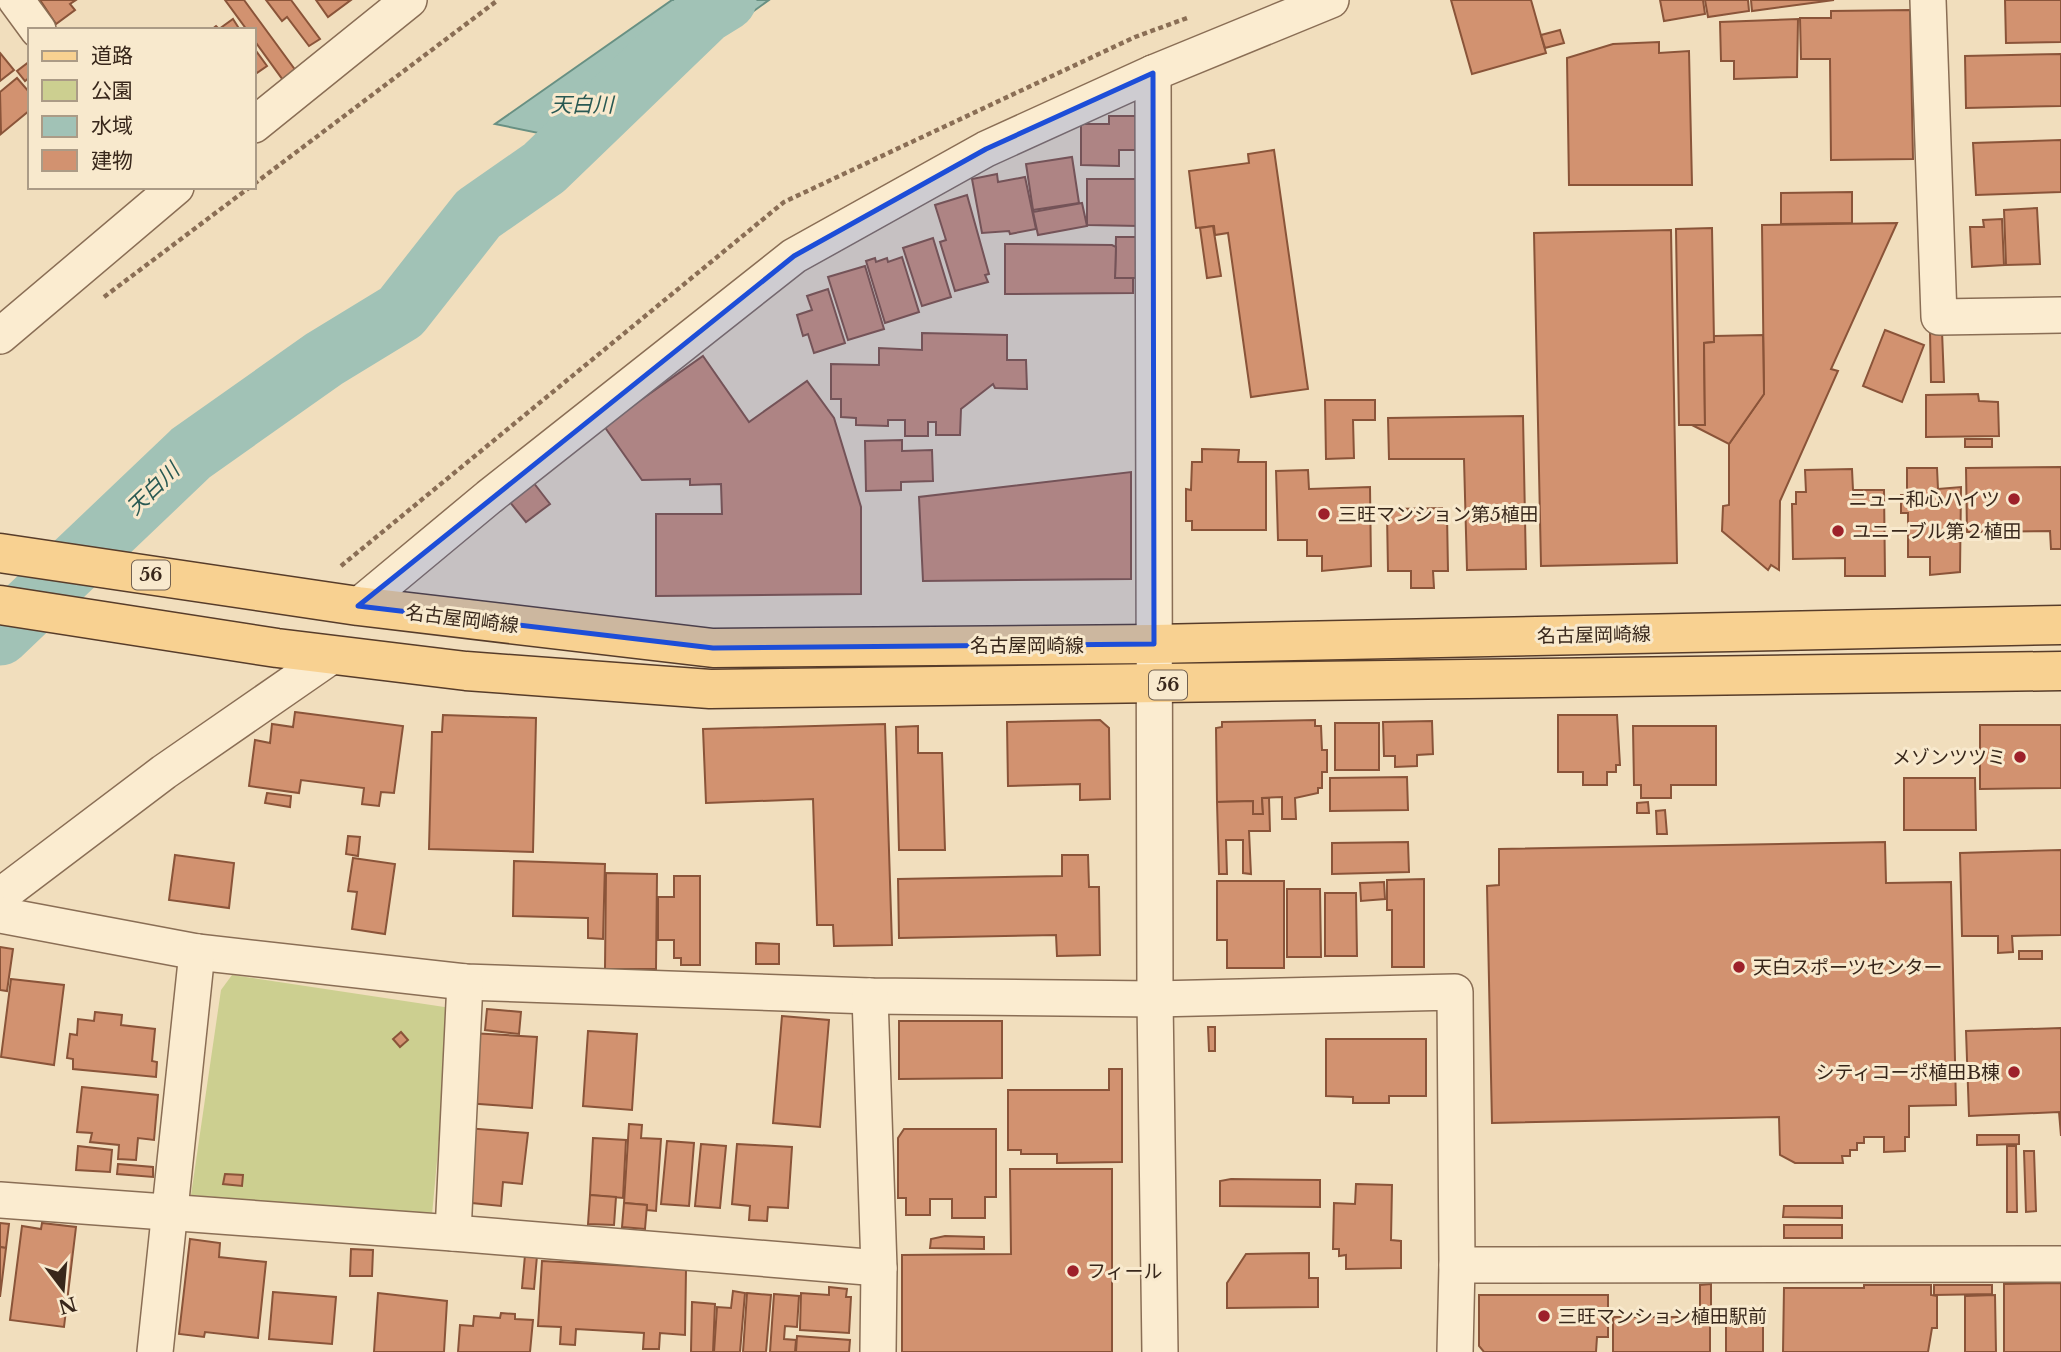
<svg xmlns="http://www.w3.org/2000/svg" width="2061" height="1352" font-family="'Libre Baskerville','Noto Sans JP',serif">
<rect width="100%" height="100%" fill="#f1debd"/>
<path fill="#cccf90" d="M232 975 451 1008 432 1215 191 1195 221 990Z"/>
<path fill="#a1c2b6" stroke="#689083" stroke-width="2" d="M672 0H769L639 94 592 144 495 124Z"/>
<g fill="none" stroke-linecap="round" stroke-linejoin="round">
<path stroke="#a1c2b6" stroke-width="61" d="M0 635 191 453 324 359 401 312 478 214 544 168 705 13 726 0"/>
</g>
<g fill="#d29270" stroke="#8a5439" stroke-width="2">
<path d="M40 0H76L70 4 75 10 56 24Z"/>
<path d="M225 0H244L296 71 283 80 254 40V30H247Z"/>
<path d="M266 0H291L320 39 309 46 287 17 282 21Z"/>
<path d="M316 0H351L328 17Z"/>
<path d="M1451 0H1531L1546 53 1472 74Z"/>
<path d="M1660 0H1703L1705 14 1664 21Z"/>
<path d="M1705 0H1748L1749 11 1708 17Z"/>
<path d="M1751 0H1834L1752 11Z"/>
<path d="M2005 0H2061V42L2006 43Z"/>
<path d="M1910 10 1913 159 1831 160 1830 59H1801L1800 18H1831V11Z"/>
<path d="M233 19 240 30H211L216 26 219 29Z"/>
<path d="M1798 19 1797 77 1734 79V61H1721L1720 22Z"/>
<path d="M1560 30 1564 43 1545 48 1541 35Z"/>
<path d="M1659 42V53L1689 51 1692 185H1569L1567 58 1613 44Z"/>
<path d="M254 48 267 66 254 75Z"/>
<path d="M0 53 14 70 0 81Z"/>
<path d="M2061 54V106L1966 108 1965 56Z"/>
<path d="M30 61V77L25 81 17 71Z"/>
<path d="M17 78 30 93V110L1 134 0 92Z"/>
<path d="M1109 116H1139V150H1119V166L1081 165V124H1109Z"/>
<path d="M2061 140V192L1976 195 1973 143Z"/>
<path d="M1274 150 1308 389 1251 397 1228 233 1215 235 1214 226 1196 228 1189 171 1249 163 1248 154Z"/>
<path d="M1072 157 1079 203 1033 210 1026 164Z"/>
<path d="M997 174 998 182 1025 177 1036 229 1010 234 1009 231 982 233 972 179Z"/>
<path d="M1087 179H1139V226L1087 225Z"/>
<path d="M1852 192V223L1781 224V193Z"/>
<path d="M967 195 989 274 985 275 988 282 955 291 940 242 946 240 935 205Z"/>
<path d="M1082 203 1087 226 1038 235 1033 212Z"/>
<path d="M2037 208 2040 264 2006 265 2004 210Z"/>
<path d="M2002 219 2004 265 1972 267 1970 227H1984L1983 220Z"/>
<path d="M1897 223 1831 369 1838 371 1780 501 1779 570 1771 565 1768 570 1722 531 1723 506 1729 505V444L1764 394 1762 225Z"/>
<path d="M1213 226 1221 276 1207 278 1200 228Z"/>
<path d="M1712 228 1714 342 1704 343 1705 425H1679L1676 229Z"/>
<path d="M1671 230 1677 563 1541 566 1534 233Z"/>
<path d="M1116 237H1142V278H1115Z"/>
<path d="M933 238 951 297 922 306 903 248Z"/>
<path d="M1005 244 1112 245 1116 247 1115 278H1133V293L1005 294Z"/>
<path d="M902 257 919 312 885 323 866 261 875 258 876 262 887 258 888 262Z"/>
<path d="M865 266 884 329 848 340 828 277Z"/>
<path d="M828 289 845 343 814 353 808 334 803 336 797 315 812 310 807 296Z"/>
<path d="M1885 330 1924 345 1902 402 1863 386Z"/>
<path d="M1930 331H1942L1944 382H1931Z"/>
<path d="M922 333 1007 335V360H1026L1027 389 995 388 993 384 961 409 960 435H936V422H928V436H905V420H888V426L856 425V418L841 417V399H831V364L879 365V348L922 350Z"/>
<path d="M1763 335 1764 394 1729 444 1692 425H1705L1704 343 1714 342V336Z"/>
<path d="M703 356 749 422 807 381 834 418 861 507V594L656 596V514H722L721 484 690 485V479L642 480 604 426Z"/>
<path d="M1978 394 1979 401 1998 402 1999 436 1926 437V395Z"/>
<path d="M1325 400H1375V420H1353L1354 458 1326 459Z"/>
<path d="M1523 416 1526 569 1467 570 1464 459H1389L1388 418Z"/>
<rect x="1965" y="439" width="27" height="8"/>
<path d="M902 440V451L932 450 933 481 901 482V490L866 491 865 441Z"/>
<path d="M1202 449 1239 450 1238 462H1266V530H1192V521H1186V489L1191 490 1192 462H1202Z"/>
<path d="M2061 467V549H2051L2050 531 1967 532 1966 468Z"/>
<path d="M1907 468H1937L1938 489 1961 487 1960 572 1930 575V557H1908V513H1901V495H1907Z"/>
<path d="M1852 469 1853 490H1884L1885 576H1845V558L1793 559 1792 504H1796V492H1806L1805 470Z"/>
<path d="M1308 470 1309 489 1370 487 1371 566 1322 571V556H1307V540H1278L1276 471Z"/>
<path d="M1131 472V579L923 581 919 497Z"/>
<path d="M533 482 550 504 526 522 509 501Z"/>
<path d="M1442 508V514H1447L1448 571H1433L1434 588H1411V571H1388L1387 514H1391V509Z"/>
<path d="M295 712 403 726 394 793 381 792 379 806 362 804 364 788 301 780 299 793 249 786 255 740 270 743 272 724 293 727Z"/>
<path d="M443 715 536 718 533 852 429 849 432 732H442Z"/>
<path d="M1558 715H1617L1620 765H1616V772H1607V785H1583V772H1558Z"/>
<path d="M1100 720 1109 728 1110 799 1080 800V784L1008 786 1007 722Z"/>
<path d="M1315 720V726H1321L1322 750H1327V772H1322V788H1318V793L1295 798 1296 819H1282V797L1262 798 1263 814H1253V801L1217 802 1216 728 1222 727V722Z"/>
<path d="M1432 721 1433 754 1417 755V766L1395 767V756H1384L1383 722Z"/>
<rect x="1335" y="723" width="44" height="47"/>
<path d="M885 724 892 945 834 946 833 925H817L813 799 706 803 703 729Z"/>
<path d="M1980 725H2061V788L1980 789Z"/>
<path d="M918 726V753H942L945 850H899L896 727Z"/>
<path d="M1633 726H1716V785H1671V798H1641V785H1634Z"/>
<path d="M1407 777 1408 810 1330 811V778Z"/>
<path d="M1904 778H1975L1976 830H1904Z"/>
<path d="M267 793 291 796 290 807 265 803Z"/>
<path d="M1262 798H1269L1270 831H1249L1251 874 1243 873V840H1226L1227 874H1219L1217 802 1253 801V814H1263Z"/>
<path d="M1648 802 1649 813H1637V803Z"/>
<path d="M1665 810 1667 834H1657L1656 811Z"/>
<path d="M348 836 360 837 358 856 346 854Z"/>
<path d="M1408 842 1409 872 1332 874V843Z"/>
<path d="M1885 842 1886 883 1951 882 1956 1105 1909 1106V1137H1905V1151L1884 1152V1137H1864V1143H1857V1150H1850V1156H1842L1843 1163H1795L1780 1155 1779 1117 1492 1123 1487 886 1499 885V849Z"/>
<path d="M2061 850V935L2012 936 2013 952 1998 953V936H1962L1960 853Z"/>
<path d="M175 855 234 863 229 908 169 900Z"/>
<path d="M1062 855H1088L1089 887H1099L1100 955 1057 956 1056 935 899 938 898 879 1062 876Z"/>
<path d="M353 858 395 864 385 934 352 929 357 892 348 891Z"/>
<path d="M514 861 605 864 603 939 588 938V918L513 916Z"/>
<path d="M606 873 657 874 656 969H605Z"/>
<path d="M674 876H700V965H681V958H674V940H658V897H674Z"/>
<path d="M1424 879V967H1392V910H1387V880Z"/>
<path d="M1217 881H1284V968H1227V940H1217Z"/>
<path d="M1384 882 1385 899 1361 901 1360 883Z"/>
<path d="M1287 889H1320L1321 957H1287Z"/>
<path d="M1325 893H1356L1357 956H1325Z"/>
<path d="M756 943 779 944V964H756Z"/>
<path d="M0 947 13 949 7 991 0 990Z"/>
<rect x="2019" y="951" width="23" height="8"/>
<path d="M11 979 64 985 54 1065 1 1057Z"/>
<path d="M487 1009 521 1012 519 1034 485 1030Z"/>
<path d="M95 1012 122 1015 121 1025 155 1029 152 1061 157 1062 156 1077 73 1069V1059L67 1058 70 1034 77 1035 78 1019 94 1021Z"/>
<path d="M782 1016 829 1020 820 1127 773 1123Z"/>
<path d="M899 1021H1002V1078L899 1079Z"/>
<path d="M1208 1027H1215V1051H1209Z"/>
<path d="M2061 1028V1136L2059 1112 1969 1116 1966 1031Z"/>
<path d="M588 1031 637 1034 632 1110 583 1106Z"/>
<path d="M401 1032 408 1040 400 1047 393 1039Z"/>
<path d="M471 1033 537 1037 532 1108 466 1103Z"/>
<path d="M1326 1039H1426V1096H1389V1103H1353V1097L1326 1096Z"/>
<path d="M1109 1069H1122V1162L1057 1163V1154H1021V1150H1008V1090H1109Z"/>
<path d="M82 1087 158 1095 154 1140 138 1138 136 1160 118 1159 119 1145 90 1142 92 1133 77 1132Z"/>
<path d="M629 1124 642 1125 641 1138 661 1139 656 1211 647 1210V1205L624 1203Z"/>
<path d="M466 1128 528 1133 522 1184 503 1182 501 1206 462 1202Z"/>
<path d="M904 1129H996V1197H985V1218H952V1199H930V1215H906V1198H898V1138Z"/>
<path d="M1977 1135H2019V1144L1977 1145Z"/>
<path d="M593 1138 626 1140 623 1198 590 1195Z"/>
<path d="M667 1141 694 1143 689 1206 661 1204Z"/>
<path d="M701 1144 726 1146 720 1208 695 1206Z"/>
<path d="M737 1144 792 1147 788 1208 768 1207 767 1221 749 1220 750 1206 732 1204Z"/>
<path d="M78 1146 112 1150 110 1172 76 1170Z"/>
<path d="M2007 1146H2016L2017 1212H2007Z"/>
<path d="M2024 1151H2034L2036 1211 2026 1212Z"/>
<path d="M118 1164 153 1167V1177L117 1174Z"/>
<path d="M1010 1169H1112V1352H902V1255L1011 1254Z"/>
<path d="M225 1174 243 1175 242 1186 223 1184Z"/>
<path d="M1231 1179 1320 1180V1207L1220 1206V1181Z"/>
<path d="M1356 1184 1392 1185 1391 1240 1401 1241V1268L1346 1269V1255L1339 1256V1249H1333L1334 1203 1355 1204Z"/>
<path d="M590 1195 616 1197 614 1225 588 1224Z"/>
<path d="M624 1203 647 1205 645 1229 622 1227Z"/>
<path d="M1784 1206H1842V1218L1783 1217Z"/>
<path d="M0 1223 9 1224 6 1248 0 1247Z"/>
<path d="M42 1223 76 1227 64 1327 10 1320 22 1226 41 1229Z"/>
<rect x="1784" y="1225" width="58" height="13"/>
<path d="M945 1236 984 1237V1249L930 1248 931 1239Z"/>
<path d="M190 1239 220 1243 219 1257 266 1262 258 1338 205 1332 204 1337 179 1334Z"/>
<path d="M0 1247 6 1248 0 1297Z"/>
<path d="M351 1249 373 1250 372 1276H350Z"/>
<path d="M1309 1253V1278H1318V1307L1227 1308V1283L1246 1254Z"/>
<path d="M525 1255 537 1256 534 1289 522 1288Z"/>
<path d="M542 1261 686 1269 685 1335 660 1333 659 1349H643L644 1333 576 1329 575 1345 560 1344 561 1327 538 1326Z"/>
<path d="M2061 1283V1352H2004V1284Z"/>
<path d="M1711 1284V1308L1700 1307V1285Z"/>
<path d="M1864 1285H1931V1295L1937 1296V1328H1932L1928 1352H1783L1784 1288H1864Z"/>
<path d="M1934 1285H1992V1294L1934 1295Z"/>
<path d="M829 1287 847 1289 846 1297H851L849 1333 800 1330 801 1293 829 1295Z"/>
<path d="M733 1291 745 1293 740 1352H714L717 1307 731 1308Z"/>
<path d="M273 1292 336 1297 332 1344 269 1339Z"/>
<path d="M378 1293 447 1301 444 1352H374Z"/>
<path d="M747 1293 771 1295 766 1352H743Z"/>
<path d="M774 1294 799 1296 797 1327 785 1326 784 1339 796 1340 795 1352H770Z"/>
<path d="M1479 1295H1608V1337H1597L1596 1352H1484L1479 1346Z"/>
<path d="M1995 1295 1996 1352H1965V1296Z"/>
<path d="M692 1302 715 1304 713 1352H691Z"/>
<path d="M501 1313 515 1314V1319L533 1320 530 1352H458L460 1325 473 1326 474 1316 500 1318Z"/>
<rect x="1726" y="1313" width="37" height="39"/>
<rect x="1613" y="1317" width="97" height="35"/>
<path d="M797 1336 850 1340 849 1352H796Z"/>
</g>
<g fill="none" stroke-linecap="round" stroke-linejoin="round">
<g stroke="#8a6e55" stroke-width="38">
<g id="minor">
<path d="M16 0 38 30"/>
<path d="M1928 0 1939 317 2061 315"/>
<path d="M1153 73 1155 999 1160 1352"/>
<path d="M254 125 409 0"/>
<path d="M0 336 176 187"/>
<path d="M358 606 489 497 794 256 986 149 1153 73 1331 0"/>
<path d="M0 896 164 772 333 655"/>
<path d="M0 915 197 952 465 982 870 996 1155 999 1455 992 1457 1265"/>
<path d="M870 996 879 1268 878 1352"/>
<path d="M0 1200 453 1233 879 1268"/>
<path d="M453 1233 465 982"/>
<path d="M155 1352 197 952"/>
<path d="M1455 1352 1457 1265 2061 1264"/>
</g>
</g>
<g stroke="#573c2a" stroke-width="41">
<g id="major">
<path d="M0 553 358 606 713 648 1154 644 2061 625"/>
<path d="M0 605 277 648 466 671 710 689 2061 671"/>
</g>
</g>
<g stroke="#8a6e55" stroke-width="4.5" stroke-dasharray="5 3.5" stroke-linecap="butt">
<path d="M254 184 498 0"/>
<path d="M104 297 250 187"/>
<path d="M341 566 784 202 1135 37 1187 18"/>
</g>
<use href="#minor" stroke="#fbecd0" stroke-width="35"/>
<use href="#major" stroke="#f8d191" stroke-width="38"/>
</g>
<path fill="#1d4ed8" fill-opacity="0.2" stroke="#1d4ed8" stroke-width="5" stroke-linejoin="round" d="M1153 73 1154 644 713 648 358 606 794 256 986 149Z"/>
<g fill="#9d212a" stroke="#f8e9cd" stroke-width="2.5">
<circle cx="2014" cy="499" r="7"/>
<circle cx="1324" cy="514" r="7"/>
<circle cx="1838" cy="531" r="7"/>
<circle cx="2020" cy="757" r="7"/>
<circle cx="1739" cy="967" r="7"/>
<circle cx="2014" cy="1072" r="7"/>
<circle cx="1073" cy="1271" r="7"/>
<circle cx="1544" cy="1316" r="7"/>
</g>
<g text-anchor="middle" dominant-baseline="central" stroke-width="6" stroke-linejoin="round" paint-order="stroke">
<g fill="#f8e9cd" stroke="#726150" stroke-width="2">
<rect x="132" y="560.5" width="38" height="29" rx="5"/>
<rect x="1149" y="670.5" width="38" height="29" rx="5"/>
</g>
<g font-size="18" font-weight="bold" fill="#38271b">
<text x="151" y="575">56</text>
<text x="1168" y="685">56</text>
</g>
<g font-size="19" fill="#38271b" stroke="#f8e9cd" text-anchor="start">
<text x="2000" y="499" text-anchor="end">ニュー和心ハイツ</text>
<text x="1338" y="514">三旺マンション第5植田</text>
<text x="1852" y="531">ユニーブル第２植田</text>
<text x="2006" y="757" text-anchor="end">メゾンツツミ</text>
<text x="1753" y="967">天白スポーツセンター</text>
<text x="2000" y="1072" text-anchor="end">シティコーポ植田B棟</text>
<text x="1087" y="1271">フィール</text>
<text x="1558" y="1316">三旺マンション植田駅前</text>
</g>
<g font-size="19" fill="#38271b" stroke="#f8e9cd">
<text transform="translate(462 619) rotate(7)">名古屋岡崎線</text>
<text transform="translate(1594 635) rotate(-1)">名古屋岡崎線</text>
<text x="1027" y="645">名古屋岡崎線</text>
</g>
<g font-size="21" font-style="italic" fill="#295953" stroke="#f8e9cd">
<text x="582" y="105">天白川</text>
<text transform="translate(153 489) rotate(-44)">天白川</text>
</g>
</g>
<rect x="28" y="28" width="228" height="161" fill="#f8e9cd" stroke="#ab9b86" stroke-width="2"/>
<rect x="42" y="51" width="35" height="10" fill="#f8d191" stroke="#ab9b86" stroke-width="2"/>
<text x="91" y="63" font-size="21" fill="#38271b">道路</text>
<rect x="42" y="80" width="35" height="21" fill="#cccf90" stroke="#ab9b86" stroke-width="2"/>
<text x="91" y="98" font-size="21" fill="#38271b">公園</text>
<rect x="42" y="116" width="35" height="21" fill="#a1c2b6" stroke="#ab9b86" stroke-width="2"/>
<text x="91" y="133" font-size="21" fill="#38271b">水域</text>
<rect x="42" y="150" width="35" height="21" fill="#d29270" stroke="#ab9b86" stroke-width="2"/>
<text x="91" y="168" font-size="21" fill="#38271b">建物</text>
<g transform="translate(63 1289) rotate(164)" stroke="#f8e9cd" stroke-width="5" paint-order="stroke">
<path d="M0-5L12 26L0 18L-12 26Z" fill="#38271b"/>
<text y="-10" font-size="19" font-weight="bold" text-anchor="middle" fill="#38271b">N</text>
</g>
</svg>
